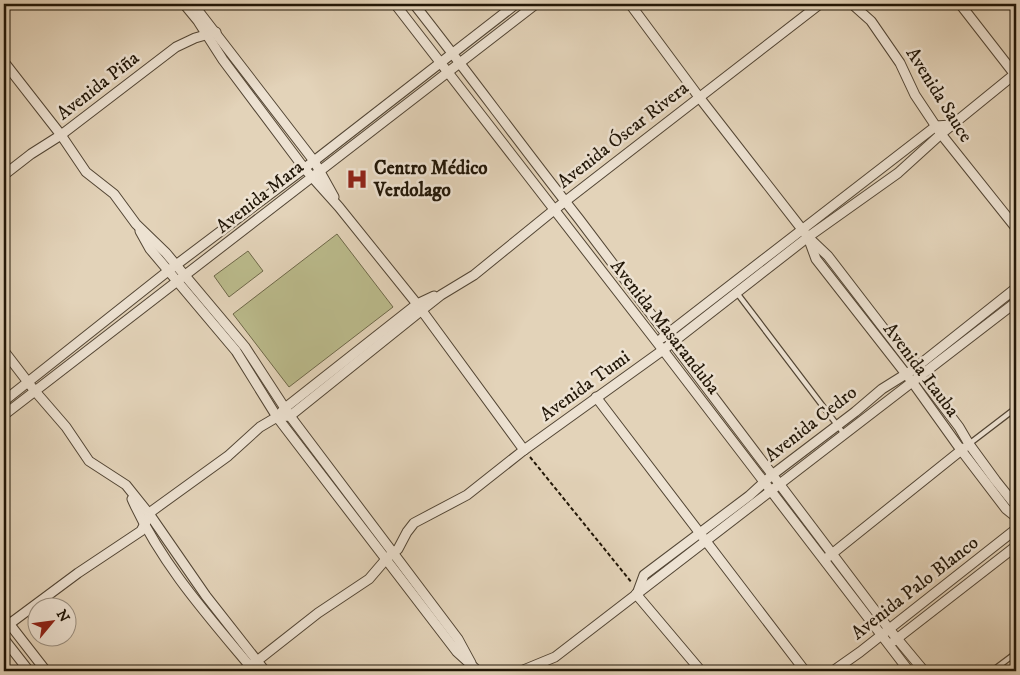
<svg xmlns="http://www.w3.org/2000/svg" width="1020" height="675" font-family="'IM FELL DW Pica',serif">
<rect width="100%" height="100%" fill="#e3d3b9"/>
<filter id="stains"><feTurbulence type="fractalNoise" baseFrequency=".004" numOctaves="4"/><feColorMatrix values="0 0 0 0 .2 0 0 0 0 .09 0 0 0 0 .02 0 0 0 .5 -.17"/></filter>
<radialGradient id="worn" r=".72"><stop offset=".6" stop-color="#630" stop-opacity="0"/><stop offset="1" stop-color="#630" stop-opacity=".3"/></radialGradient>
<g fill="#baba8b" stroke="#6e6849">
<path d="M337 234 393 307 289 387 233 314Z"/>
<path d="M248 251 263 271 229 297 214 276Z"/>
</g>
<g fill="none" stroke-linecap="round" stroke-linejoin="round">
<g stroke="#524534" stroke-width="7">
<g id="lane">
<path d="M737 293 844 434"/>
<path d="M969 444 1016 408"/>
<path d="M992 671 1016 653"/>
</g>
</g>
<g stroke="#524534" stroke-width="11">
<g id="street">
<path d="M184 4 198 21 223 60 304 168 339 207 417 304 524 450"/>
<path d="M193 4 314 161 334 197"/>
<path d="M395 4 663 350 909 671"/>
<path d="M414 4C470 75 523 148 579 219L889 629 924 671"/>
<path d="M630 4 699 97 808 237 828 256 921 377 959 427 969 444 996 481 1016 506"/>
<path d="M852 4 871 21 900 63 915 95 941 134 1016 228"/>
<path d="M960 4 1016 76"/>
<path d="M4 62 61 135 86 172 114 194 136 224 166 253 245 347 290 416 458 639 471 663"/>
<path d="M4 175 31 154 61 135 176 47 195 38 216 32"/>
<path d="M140 231 150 249 236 351 277 417 457 652 478 671"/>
<path d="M809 240 816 259 913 383 961 450 1006 509 1016 517"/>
<path d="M662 338 936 126 951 125"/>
<path d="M4 351 34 390 66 427 89 461 126 485 150 515 206 596 265 671"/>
<path d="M596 397 805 671"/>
<path d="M4 401 168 271 314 161 516 4"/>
<path d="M4 415 536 4"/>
<path d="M277 417 290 416 422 310 441 295 474 275 554 210 820 4"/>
<path d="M132 499C161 564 209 617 254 671"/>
<path d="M828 557 964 448"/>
<path d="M636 594 701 671"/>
<path d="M637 594 644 575 749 496 772 475 855 412 882 389 914 369 1016 288"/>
<path d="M4 617 46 671"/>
<path d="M4 628 78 573 141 531 152 511 228 456 260 427 277 417 285 408 417 304 434 296"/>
<path d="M4 639 29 671"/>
<path d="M894 641 1016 546"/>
<path d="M242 671 257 661 318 613 369 579 387 558 398 549 407 532 414 523 467 495 524 450 663 350 808 237 898 173 941 134 1016 73"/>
<path d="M521 671 555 657 1016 302"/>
<path d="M833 671 860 652 1016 529"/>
</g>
</g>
<path stroke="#211607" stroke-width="2" stroke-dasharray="4 2.5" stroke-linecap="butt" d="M530 457 632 583"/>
<use href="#lane" stroke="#ede2d2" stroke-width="4.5"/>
<use href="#street" stroke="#ede2d2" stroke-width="9"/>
</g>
<defs>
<g id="hospital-bare" transform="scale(1.725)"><path d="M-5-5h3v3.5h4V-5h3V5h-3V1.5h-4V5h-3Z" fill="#8f2418" stroke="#ede2d2" stroke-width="2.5" paint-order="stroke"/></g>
</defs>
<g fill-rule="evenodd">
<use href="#hospital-bare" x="357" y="179"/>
</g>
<g text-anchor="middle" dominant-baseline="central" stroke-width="5" stroke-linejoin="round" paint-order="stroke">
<g font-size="19" fill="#211607" stroke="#ede2d2">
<text transform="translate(98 86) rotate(-38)">Avenida Piña</text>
<text transform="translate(939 95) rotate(58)">Avenida Sauce</text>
<text transform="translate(623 135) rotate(-38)">Avenida Óscar Rivera</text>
<text transform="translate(260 197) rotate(-38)">Avenida Mara</text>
<text transform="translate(665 327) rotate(52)">Avenida Masaranduba</text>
<text transform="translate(921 370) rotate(53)">Avenida Itauba</text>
<text transform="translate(585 386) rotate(-36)">Avenida Tumi</text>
<text transform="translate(811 424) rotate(-38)">Avenida Cedro</text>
<text transform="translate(915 588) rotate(-38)">Avenida Palo Blanco</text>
</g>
<g font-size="19" font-weight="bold" fill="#211607" stroke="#ede2d2" text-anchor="start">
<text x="374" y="168">Centro Médico<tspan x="374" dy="22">Verdolago</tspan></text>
</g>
</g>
<rect width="1020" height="675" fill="none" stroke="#e3d3b9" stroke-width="20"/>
<rect x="5" y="5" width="1010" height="665" fill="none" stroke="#211607" stroke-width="2.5"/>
<rect x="10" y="10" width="1000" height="655" fill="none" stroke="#211607"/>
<g transform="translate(52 622) rotate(61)"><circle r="24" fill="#ede2d2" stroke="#9b9081"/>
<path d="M0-4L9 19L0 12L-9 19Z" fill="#8f2418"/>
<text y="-8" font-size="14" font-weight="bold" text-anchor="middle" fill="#211607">N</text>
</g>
<rect width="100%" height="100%" filter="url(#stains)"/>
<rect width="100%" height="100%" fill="url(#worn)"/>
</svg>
